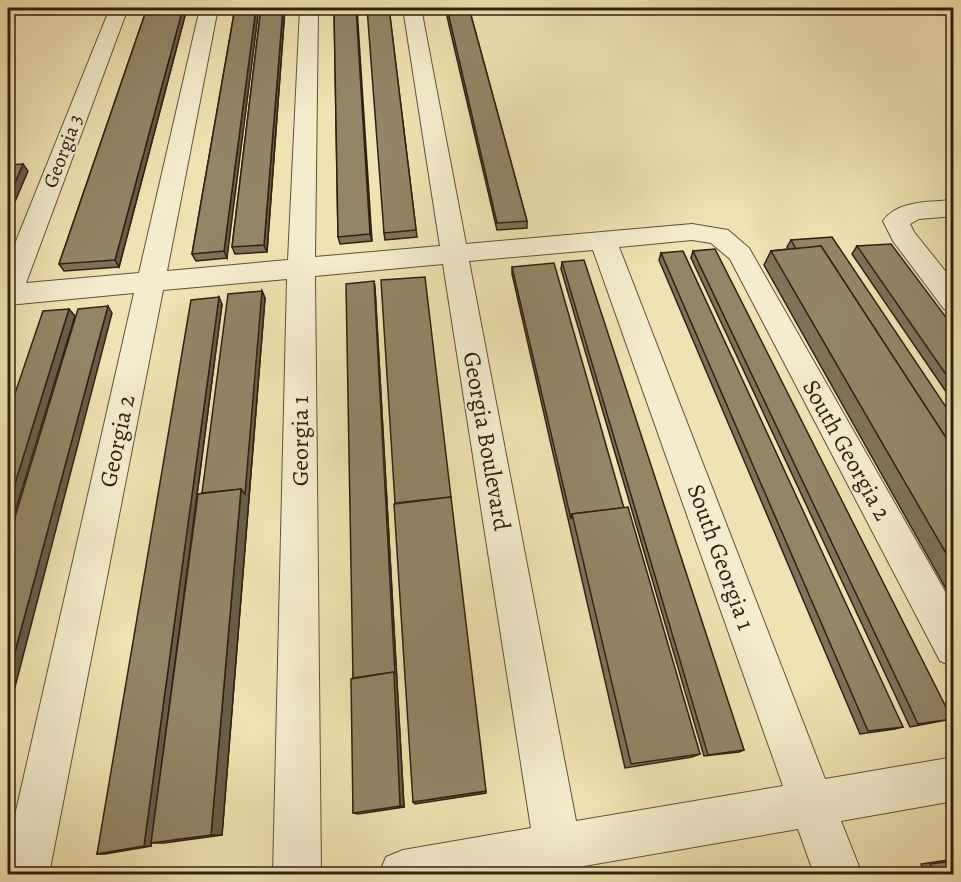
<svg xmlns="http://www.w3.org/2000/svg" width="961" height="882" font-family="Alegreya,serif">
<rect width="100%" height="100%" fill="#f0e2b2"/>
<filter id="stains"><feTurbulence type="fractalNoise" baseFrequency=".00333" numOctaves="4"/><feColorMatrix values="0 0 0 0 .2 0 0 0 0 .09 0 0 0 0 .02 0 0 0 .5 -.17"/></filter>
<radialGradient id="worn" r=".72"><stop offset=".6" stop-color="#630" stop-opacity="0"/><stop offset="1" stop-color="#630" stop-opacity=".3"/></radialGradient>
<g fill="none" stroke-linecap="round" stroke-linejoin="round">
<g stroke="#61503b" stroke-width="2">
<g id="minor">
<path d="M110 8H128L26 283 139 273 200 8H218L167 271 288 260 300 8H318L315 257 440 246 403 8H421L466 244 692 224 728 230 749 248 954 607V667L940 661 730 259 711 243 692 240 619 247 825 779 954 757V801L841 821 862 874H814L798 829 584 866 586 874H379L386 857 403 850 531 828 443 264 315 276 321 874H273L287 279 163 290 49 874H8V846L134 293 8 305V261ZM593 250 783 786 576 821 469 261Z"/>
<path d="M954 200V216L919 219 910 224 914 232 954 282V312L944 309 893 241 883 221C897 200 931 202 954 200Z"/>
</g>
</g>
<use href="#minor" fill="#f5eccd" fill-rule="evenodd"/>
</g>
<g fill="#7f7258" stroke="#312013" stroke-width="1.5">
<path d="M147 8H187L119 267 64 271 59 264Z"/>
<path d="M235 8 227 258 196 261 192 254Z"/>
<path d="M261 8H285L267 252 235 254 232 247Z"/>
<path d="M334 8 372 241 340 244 338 237Z"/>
<path d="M389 8 417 237 385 240 384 233Z"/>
<path d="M445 8H469L527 221V228L497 230Z"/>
<path d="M791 240 954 419V603L764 265 771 251 788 249 787 247Z"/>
<path d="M857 246 954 328V409L946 399 949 396 852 254Z"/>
<path d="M693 251 952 719 910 727 691 258Z"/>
<path d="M661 253 903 727 895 729 860 734 659 260Z"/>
<path d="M562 262 744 750 739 752 704 756 561 269Z"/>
<path d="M512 267 624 508 700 754 692 757 625 768 512 274Z"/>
<path d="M374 281 375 288 404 807 358 814 353 813V678Z"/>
<path d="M262 291 265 298 222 835 164 843H151L202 493Z"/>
<path d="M222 304 151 846 105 854H97Z"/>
<path d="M486 791V793L415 804 413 802Z"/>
<path d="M954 859V874H925L921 864Z"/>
</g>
<g fill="#685d47" stroke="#312013" stroke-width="1.5">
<path d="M183 8H187L119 267 115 260Z"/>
<path d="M256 8H259L227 258 224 251Z"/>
<path d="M283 8H285L267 252 264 245Z"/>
<path d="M356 8H357L372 241 370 234Z"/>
<path d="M23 164 28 171 8 218V199Z"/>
<path d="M374 281 375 288 404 807 400 806Z"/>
<path d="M262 291 265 298 222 835H211L241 489Z"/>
<path d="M219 297 222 304 151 846H144Z"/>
<path d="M108 306 112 313 8 714V678Z"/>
<path d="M69 309 75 316 8 535V506Z"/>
</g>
<g fill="#948566" stroke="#312013" stroke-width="1.5">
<path d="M147 8H183L115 260 59 264Z"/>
<path d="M235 8H256L224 251 192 254Z"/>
<path d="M261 8H283L264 245 232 247Z"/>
<path d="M334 8H356L370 234 338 237Z"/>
<path d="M367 8H389L416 230 384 233Z"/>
<path d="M447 8H469L527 221 497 223Z"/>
<path d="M23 164 8 199V165Z"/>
<path d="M832 237 954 419V450L821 246 796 249 791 240Z"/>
<path d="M891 244 954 328V386L857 246Z"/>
<path d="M821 246 954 450V567L771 251Z"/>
<path d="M715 249 952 719 918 724 693 251Z"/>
<path d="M683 251 903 727 868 731 661 253Z"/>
<path d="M584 260 744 750 708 755 562 262Z"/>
<path d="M554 263 624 508 572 514 571 519 512 267Z"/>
<path d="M425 277 451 497 395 503 381 280Z"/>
<path d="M374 281 395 675 394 672 353 678 346 284Z"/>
<path d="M262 291 245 494 241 489 202 493 228 294Z"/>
<path d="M219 297 144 846 97 854 191 300Z"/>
<path d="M108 306 8 678V540L78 309Z"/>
<path d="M69 309 8 506V414L43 311Z"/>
<path d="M241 489 211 835 151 843 198 494Z"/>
<path d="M451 497 486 791 413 802 394 504Z"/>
<path d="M628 507 700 754 631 764 572 514Z"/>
<path d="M394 672 400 806 353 813 351 679Z"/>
<path d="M954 861V874H935L930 864Z"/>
</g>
<g text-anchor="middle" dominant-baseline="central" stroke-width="4.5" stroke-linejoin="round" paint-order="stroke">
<g font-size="20" fill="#312013" stroke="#f5eccd">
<text transform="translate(63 151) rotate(-69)">Georgia 3</text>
</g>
<g font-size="24" fill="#312013" stroke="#f5eccd">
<text transform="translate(117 441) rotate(-78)">Georgia 2</text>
<text transform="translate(300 441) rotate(-90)">Georgia 1</text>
<text transform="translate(487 441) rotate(80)">Georgia Boulevard</text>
<text transform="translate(847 450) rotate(61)">South Georgia 2</text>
<text transform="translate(721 557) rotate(70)">South Georgia 1</text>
</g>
</g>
<rect width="961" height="882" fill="none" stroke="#f0e2b2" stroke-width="30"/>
<rect x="9" y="9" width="943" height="864" fill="none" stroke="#312013" stroke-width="3"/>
<rect x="15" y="15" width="931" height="852" fill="none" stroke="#312013" stroke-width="1.5"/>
<rect width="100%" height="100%" filter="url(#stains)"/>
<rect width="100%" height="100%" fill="url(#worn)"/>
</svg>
